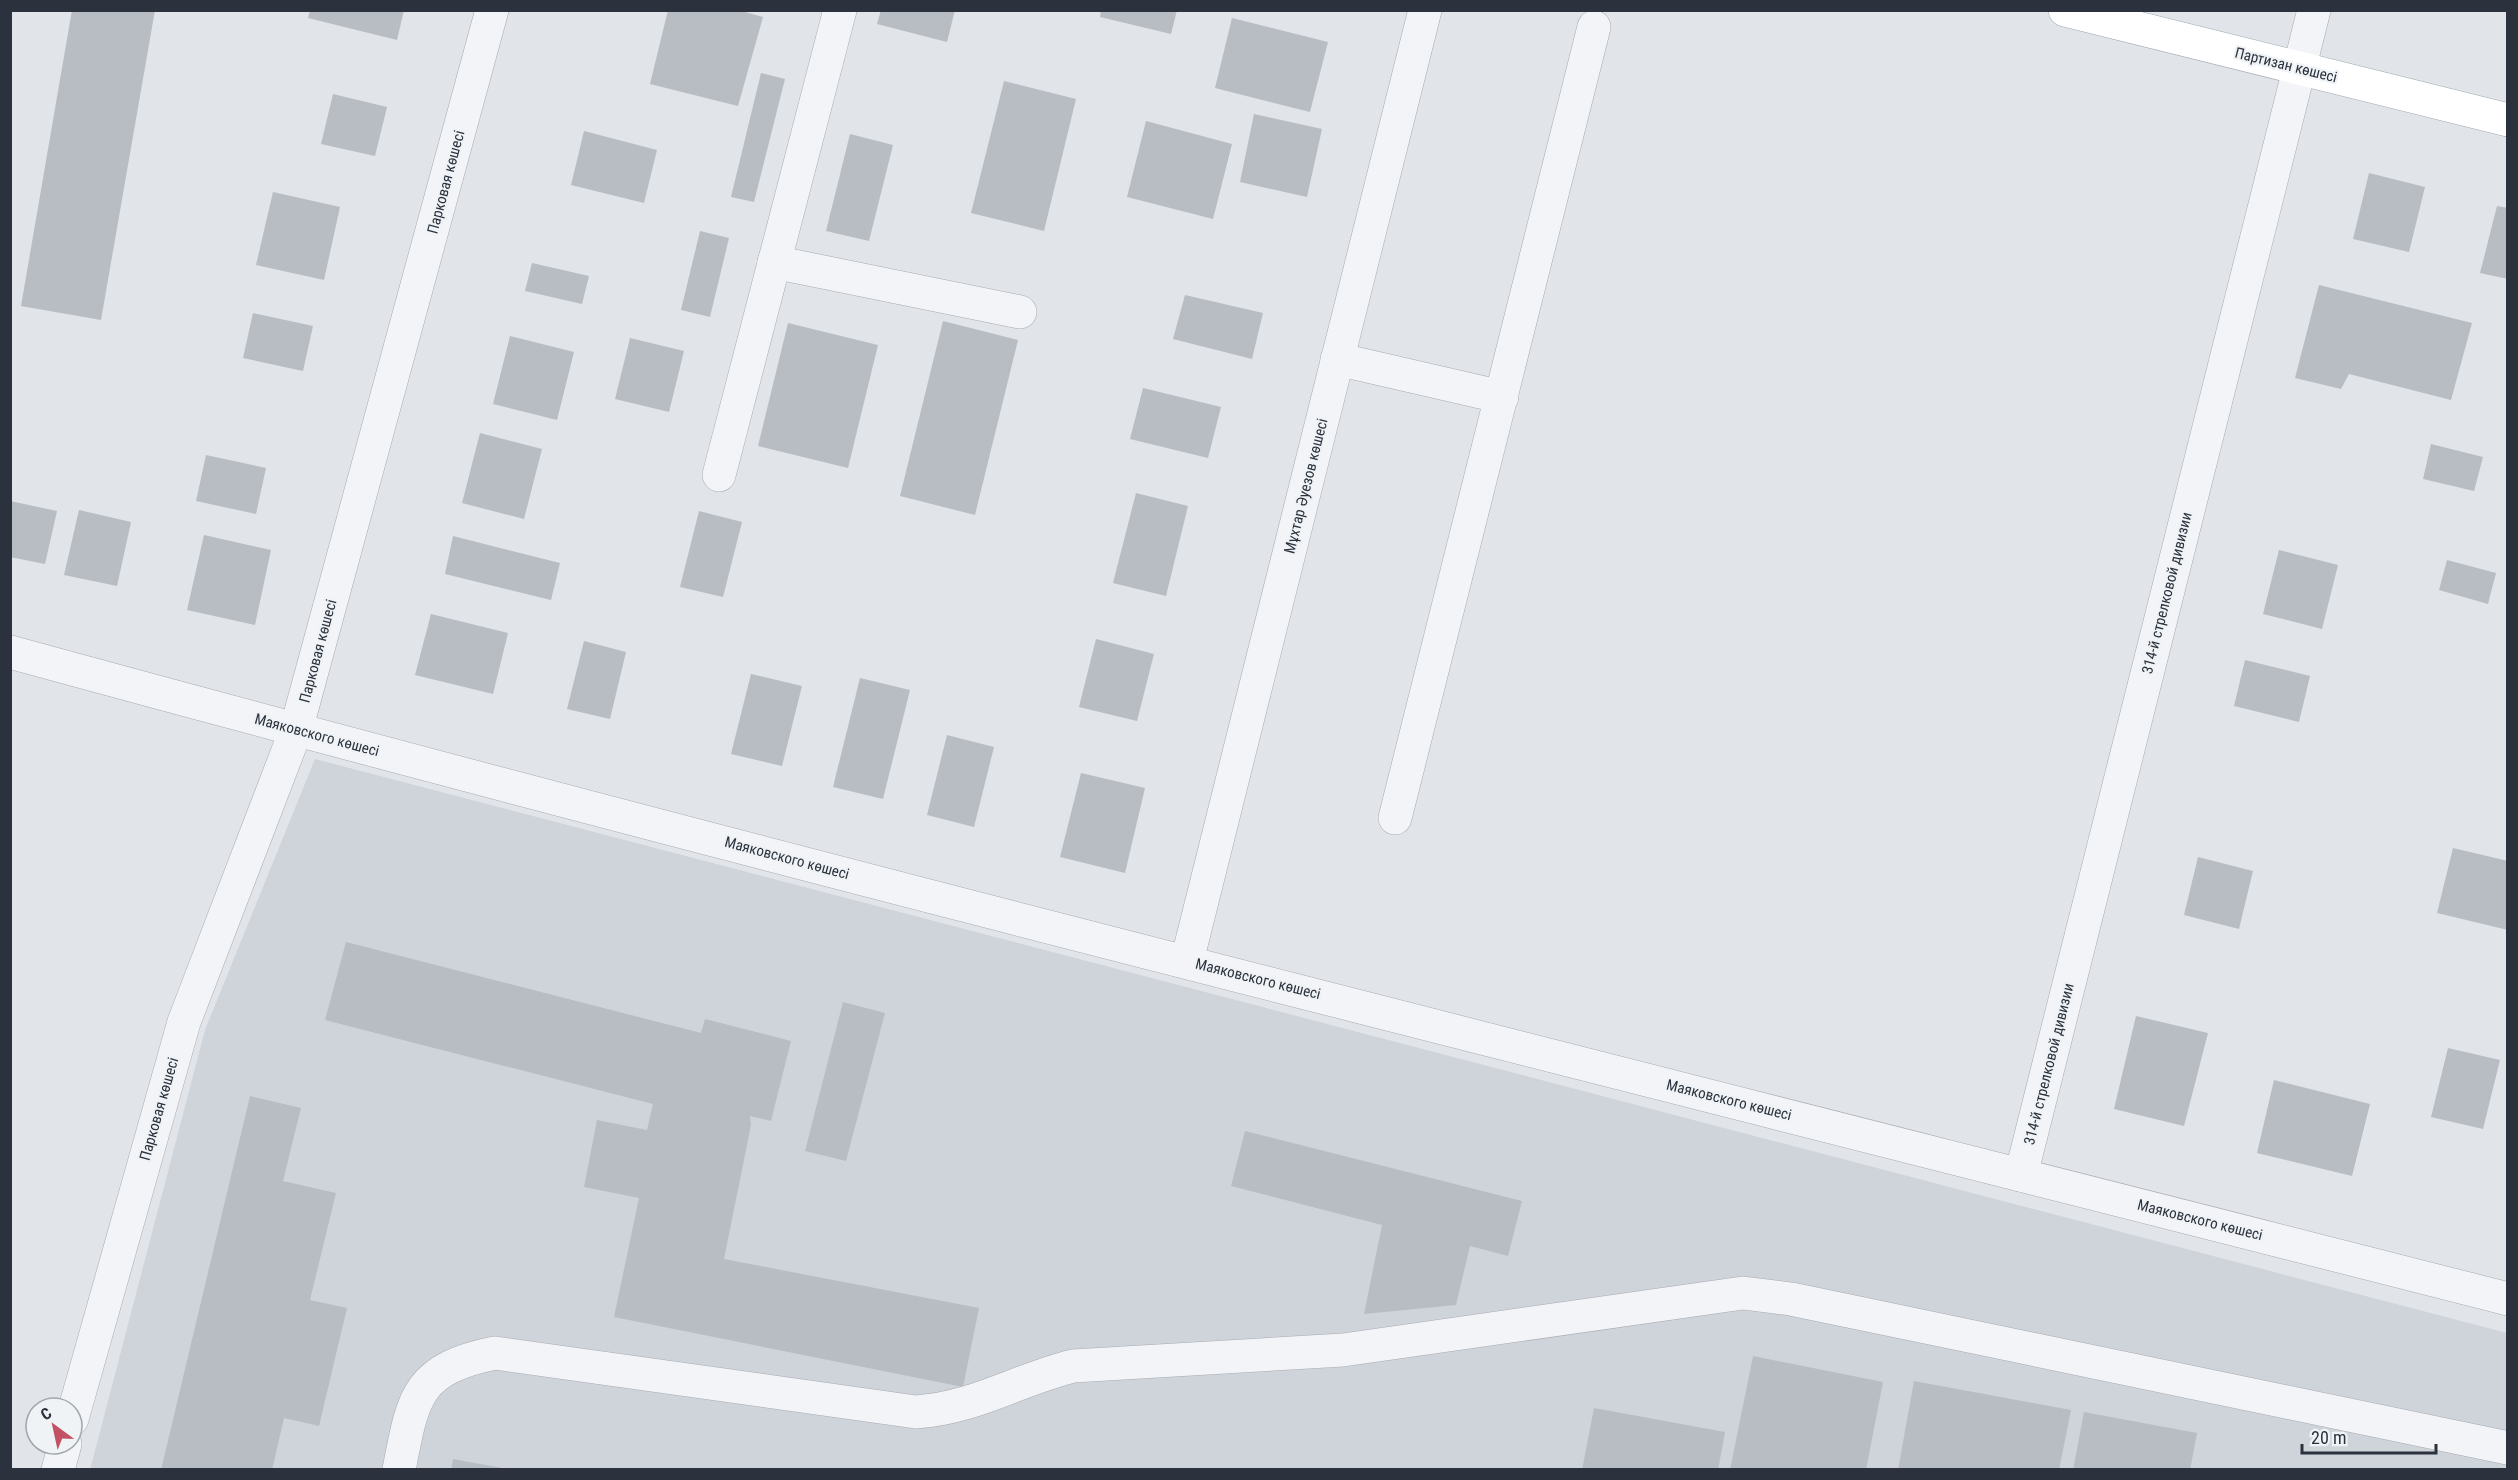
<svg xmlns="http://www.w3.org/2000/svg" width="2518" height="1480" font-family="'Roboto Condensed',sans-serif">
<rect width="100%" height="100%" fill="#e1e4e8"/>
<path fill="#cfd3da" d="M315 759 2507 1333V1469L90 1470 205 1030Z"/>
<g fill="#b8bdc4">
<path d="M72 10H155L101 320 21 306Z"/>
<path d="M310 10H404L397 40 308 18Z"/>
<path d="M668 10H738L763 17 738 106 650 84Z"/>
<path d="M881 10H955L947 42 877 24Z"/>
<path d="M1101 10H1177L1171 34 1100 17Z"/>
<path d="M1232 18 1328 42 1310 112 1215 88Z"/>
<path d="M761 73 785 79 754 202 731 197Z"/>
<path d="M1004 81 1076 99 1044 231 971 213Z"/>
<path d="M333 94 387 107 375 156 321 144Z"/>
<path d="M1254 114 1322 129 1307 197 1240 182Z"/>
<path d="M1146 121 1232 144 1213 219 1127 197Z"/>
<path d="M584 131 657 150 644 203 571 185Z"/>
<path d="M850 134 893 145 869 241 826 231Z"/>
<path d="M2369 173 2425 187 2409 252 2353 239Z"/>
<path d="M273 192 340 207 324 280 256 265Z"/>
<path d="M2497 206 2508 208V279L2480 273Z"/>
<path d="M700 231 729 238 710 317 681 310Z"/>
<path d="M532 263 589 276 582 304 525 291Z"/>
<path d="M2319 285 2472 323 2451 400 2349 374 2341 389 2295 378Z"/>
<path d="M1185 295 1263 313 1252 359 1173 339Z"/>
<path d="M253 313 313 326 303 371 243 358Z"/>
<path d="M943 321 1018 340 975 515 900 496Z"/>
<path d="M788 323 878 345 848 468 758 446Z"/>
<path d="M510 336 574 352 557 420 493 404Z"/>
<path d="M630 338 684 351 669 412 615 399Z"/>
<path d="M1143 388 1221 407 1208 458 1130 439Z"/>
<path d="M480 433 542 449 524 519 462 503Z"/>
<path d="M2431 444 2483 457 2474 491 2423 479Z"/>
<path d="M206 455 266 468 256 514 196 501Z"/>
<path d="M1136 493 1188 506 1166 596 1113 583Z"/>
<path d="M10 501 57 511 45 564 10 557Z"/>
<path d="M79 510 131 522 117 586 64 575Z"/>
<path d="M699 511 742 522 723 597 680 587Z"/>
<path d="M204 535 271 550 255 625 187 610Z"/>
<path d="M453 536 560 563 551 600 445 574Z"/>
<path d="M2279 550 2338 565 2322 629 2263 614Z"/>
<path d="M2447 560 2496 573 2488 604 2439 590Z"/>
<path d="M431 614 508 633 493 694 415 675Z"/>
<path d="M1096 639 1154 654 1137 721 1079 707Z"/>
<path d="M584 641 626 652 610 719 567 709Z"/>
<path d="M2245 660 2310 676 2299 722 2234 706Z"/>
<path d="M751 674 802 686 782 766 731 754Z"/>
<path d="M860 678 910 690 883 799 833 787Z"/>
<path d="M947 735 994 747 974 827 927 815Z"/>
<path d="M1081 773 1145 788 1125 873 1060 857Z"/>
<path d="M2453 848 2508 861V930L2437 913Z"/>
<path d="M2198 857 2253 871 2239 929 2184 915Z"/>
<path d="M346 942 701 1033 705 1019 791 1041 771 1121 750 1116 751 1125 724 1259 979 1308 963 1387 614 1317 639 1198 584 1187 597 1120 647 1130 653 1104 325 1020Z"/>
<path d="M843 1002 885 1013 846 1161 805 1151Z"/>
<path d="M2136 1016 2208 1033 2184 1126 2114 1109Z"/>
<path d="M2448 1048 2500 1060 2483 1129 2431 1117Z"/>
<path d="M2274 1080 2370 1104 2352 1176 2257 1153Z"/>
<path d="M250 1096 301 1108 283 1181 336 1193 310 1300 347 1308 319 1426 284 1418 272 1470H161Z"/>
<path d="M1245 1131 1522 1201 1508 1256 1470 1246 1456 1305 1364 1314 1382 1225 1231 1186Z"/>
<path d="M1753 1356 1883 1382 1866 1470H1730Z"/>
<path d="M1914 1381 2071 1410 2059 1470H1898Z"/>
<path d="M1594 1408 1725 1432 1718 1470H1582Z"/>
<path d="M2084 1412 2197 1433 2190 1470H2073Z"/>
<path d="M453 1459 502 1468V1470H451Z"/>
</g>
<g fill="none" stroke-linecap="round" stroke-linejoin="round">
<g stroke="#a7abb2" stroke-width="34">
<g id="minor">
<path d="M774 262 1020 312"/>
<path d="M1337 359 1502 397"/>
<path d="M719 475 840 10"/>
<path d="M10 652C840 879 1674 1086 2508 1299"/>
<path d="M1395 818 1594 27"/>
<path d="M1187 961 1425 10"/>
<path d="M2021 1175 2314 10"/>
<path d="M72 1419 184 1022 296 730 492 10"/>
<path d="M58 1470 65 1444"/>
<path d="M399 1470C413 1397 416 1369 495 1353L916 1412C975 1408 1017 1380 1073 1366L1343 1350 1743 1293 1791 1299 2508 1448"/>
</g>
</g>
<g stroke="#a1a9b3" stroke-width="34">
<path id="major" d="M2065 10 2508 120"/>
</g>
<use href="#minor" stroke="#f3f4f7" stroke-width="33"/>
<use href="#major" stroke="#fff" stroke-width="33"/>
</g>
<g text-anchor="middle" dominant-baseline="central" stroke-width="4.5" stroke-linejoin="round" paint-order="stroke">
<g font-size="15" fill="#2b323e" stroke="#f0f3f6">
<text transform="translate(2286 65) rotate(14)">Партизан көшесі</text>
<text transform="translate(446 182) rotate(-75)">Парковая көшесі</text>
<text transform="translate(1306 486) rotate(-76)">Мұхтар Әуезов көшесі</text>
<text transform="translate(2167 593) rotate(-76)">314-й стрелковой дивизии</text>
<text transform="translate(318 651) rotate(-75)">Парковая көшесі</text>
<text transform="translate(317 735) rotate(15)">Маяковского көшесі</text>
<text transform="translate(787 858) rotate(15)">Маяковского көшесі</text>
<text transform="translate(1258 979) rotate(14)">Маяковского көшесі</text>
<text transform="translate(2049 1064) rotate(-76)">314-й стрелковой дивизии</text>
<text transform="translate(1729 1100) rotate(14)">Маяковского көшесі</text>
<text transform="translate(159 1109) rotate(-74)">Парковая көшесі</text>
<text transform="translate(2200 1220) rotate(14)">Маяковского көшесі</text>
</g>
</g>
<rect width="2518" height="1480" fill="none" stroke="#2b323e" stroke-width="24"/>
<g transform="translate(54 1426) rotate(327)"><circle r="28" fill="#f0f3f6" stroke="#a1a6ac" stroke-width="1.5"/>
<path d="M0-4.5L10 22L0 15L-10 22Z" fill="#c25164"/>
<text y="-9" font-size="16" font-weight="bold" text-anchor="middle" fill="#2b323e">С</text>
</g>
<path d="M2302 1444v9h134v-9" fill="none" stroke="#2b323e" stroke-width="3"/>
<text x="2311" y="1444" font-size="18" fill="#2b323e" stroke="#f0f3f6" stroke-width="4.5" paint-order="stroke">20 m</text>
</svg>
